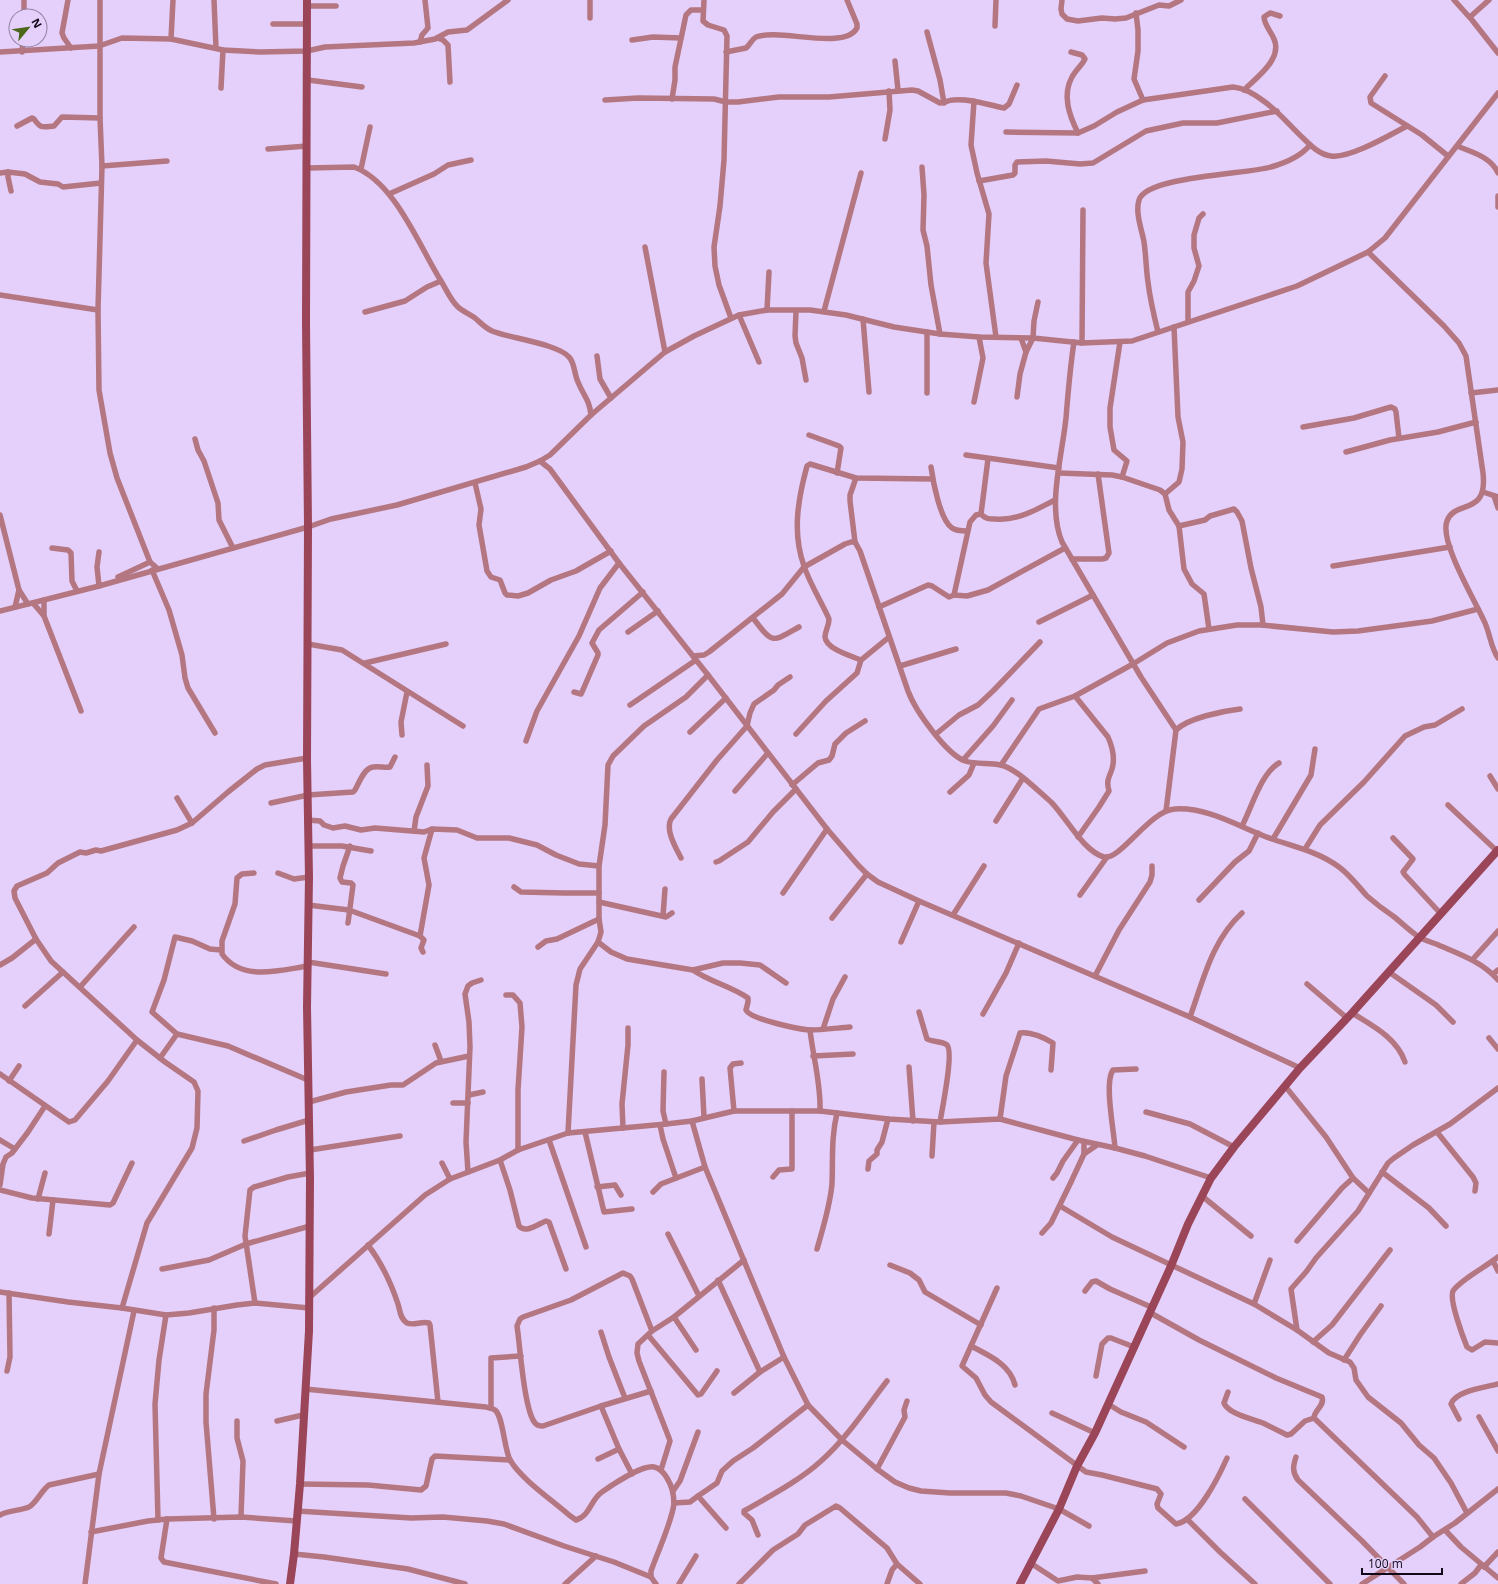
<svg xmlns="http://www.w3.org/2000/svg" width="1498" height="1584" font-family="'Open Sans',sans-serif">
<rect width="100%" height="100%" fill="#e5d0fb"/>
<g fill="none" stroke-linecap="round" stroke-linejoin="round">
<g stroke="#b47782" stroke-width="5.5">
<path d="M68 0 62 33 64 38 71 48"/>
<path d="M100 0V118L102 166 98 310 99 390 110 453 117 478 150 562 157 568"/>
<path d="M214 0 216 48"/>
<path d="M704 0 703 21 708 25 724 30 727 36 724 160 720 206 714 247 715 266 719 285 731 318"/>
<path d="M1062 0 1061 9 1062 14 1067 19 1078 21 1102 18 1115 19 1126 18 1159 5 1169 6 1181 0"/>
<path d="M1454 0 1472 20 1498 53"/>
<path d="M307 6H336"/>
<path d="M1136 13 1138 30V51L1134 79 1143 100"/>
<path d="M24 16V0"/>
<path d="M1470 17 1489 0"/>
<path d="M590 18V0"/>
<path d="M273 24H307"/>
<path d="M995 26 996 0"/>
<path d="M927 32 940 80 944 103"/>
<path d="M437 38 443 40 448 45 450 82"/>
<path d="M171 39 173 0"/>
<path d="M632 40 653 37 681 38"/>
<path d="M420 42 422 35 428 28 425 0"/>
<path d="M0 52 99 46 122 38 171 39 223 50 260 52 307 51 325 47 414 43 435 39 448 32 467 30 508 0"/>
<path d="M22 52 23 40"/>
<path d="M726 52 746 48C750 45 751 40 756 37 779 28 845 51 857 28V24L847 0"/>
<path d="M1071 52 1082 55 1085 59C1082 65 1076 70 1072 77 1062 95 1069 115 1078 133"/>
<path d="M895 61 898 90"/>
<path d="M1385 76 1370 97 1371 103 1422 135 1448 156"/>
<path d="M308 80 362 87"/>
<path d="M221 88 223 50"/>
<path d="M1244 90C1256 78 1283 59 1274 39 1271 32 1264 24 1264 17L1270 13 1280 16"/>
<path d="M672 99 675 80V67L686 15 691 10H703"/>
<path d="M605 100 638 98 714 99 726 102H738L779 97H829L912 90 918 91 940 103C945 103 948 100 953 100 970 98 988 105 1004 108L1009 104 1017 85"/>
<path d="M974 101 971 145 977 173 989 214 986 263 996 337"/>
<path d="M17 126 32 118 34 119C41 129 42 127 54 126L62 117 100 118"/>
<path d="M1006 132 1078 133 1094 126 1117 112 1143 100 1233 87C1245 88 1256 95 1265 102 1280 113 1290 126 1303 138 1310 145 1320 155 1331 156 1349 159 1390 135 1407 126"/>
<path d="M885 139 890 110 889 91"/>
<path d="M1457 146C1472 152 1491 157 1498 173"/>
<path d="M268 149 307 146"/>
<path d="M102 166 167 161"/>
<path d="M922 167 924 195 923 230 927 246 931 285 940 334"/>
<path d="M307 168 354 167C395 182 419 246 441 281 446 289 450 299 457 306 462 311 469 314 475 318 481 323 485 328 492 331 509 338 558 344 569 357 575 363 574 374 578 382 584 397 589 398 591 415"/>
<path d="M361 169 370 127"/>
<path d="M8 172V177L11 191"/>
<path d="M0 173 8 172 25 174 40 182 58 184 63 187 101 183"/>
<path d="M979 181 1013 175 1015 173V165L1017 162 1046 161 1080 164 1093 163 1146 131 1183 123H1217L1277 111"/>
<path d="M389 194 434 174 448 165 471 160"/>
<path d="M1498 207V196"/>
<path d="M645 247 665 352"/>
<path d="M1368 252 1444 326 1459 343 1466 356 1483 473C1488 517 1455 499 1447 521 1439 542 1476 602 1485 623 1490 634 1491 648 1498 658"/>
<path d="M0 295 98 310"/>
<path d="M767 310 769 272"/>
<path d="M796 311 795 336 796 343 802 358 806 380"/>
<path d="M824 311 861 173"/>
<path d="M365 312 405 301 427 287 441 281"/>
<path d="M739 315 759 362"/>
<path d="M863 319 869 392"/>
<path d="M1188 322V292L1194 281 1199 266 1194 248V235L1199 218 1203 214"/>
<path d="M1158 332C1154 316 1150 299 1148 282 1146 269 1146 255 1144 242 1142 230 1135 213 1139 200 1146 176 1249 174 1271 167 1285 163 1301 156 1310 145"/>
<path d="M1021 338 1026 352"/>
<path d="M1074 342C1070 368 1068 393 1066 418 1062 457 1047 506 1062 542L1141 677 1176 730 1166 811"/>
<path d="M1120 342 1110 408V427L1114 450 1127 461 1122 477"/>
<path d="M1082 343 1083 210"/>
<path d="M597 356 600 379 611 398"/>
<path d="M927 393V332"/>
<path d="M1471 393 1498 390"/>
<path d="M1017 397 1020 374 1026 352 1033 338 1034 321 1038 302"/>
<path d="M974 402 983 358 979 337"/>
<path d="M1303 427 1354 418 1391 407 1395 409 1396 412 1399 438"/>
<path d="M809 435 839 446 841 448 837 473"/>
<path d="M195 439 198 450 204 461 218 503 219 520 233 548"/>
<path d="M1346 452 1390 440 1438 432 1476 422"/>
<path d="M966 455 1059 468"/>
<path d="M540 461 550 469 619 563 708 675 827 829 858 865 867 874 878 882 919 901 1190 1017 1300 1068"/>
<path d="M931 467C933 481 940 520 952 528 956 531 962 531 967 531"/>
<path d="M1059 473 1112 475 1122 477 1160 490 1165 494 1169 510 1179 526 1184 569 1192 584 1204 594 1209 629"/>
<path d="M856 478 850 495V501L855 542 860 551 908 691C915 710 946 754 965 761 977 765 989 762 1001 765 1017 769 1038 791 1051 802 1066 817 1083 851 1104 857 1120 861 1150 810 1175 809 1209 807 1241 828 1272 839 1295 847 1319 852 1339 867 1350 875 1358 886 1367 896 1375 903 1384 910 1393 916 1402 923 1410 931 1419 937 1424 940 1430 942 1436 944 1459 954 1481 961 1498 980"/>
<path d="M475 483 481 509 479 525 487 571 491 577 500 580 505 593 507 595 518 596 528 593 551 580 576 571 611 551"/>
<path d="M1483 492 1498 497"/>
<path d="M1165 494 1179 482 1182 469 1183 442 1178 417 1174 327"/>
<path d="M1494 496 1498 508"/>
<path d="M981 514C985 519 989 519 995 519 1018 521 1035 510 1055 500"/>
<path d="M981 514 988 459"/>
<path d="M0 515 19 590 28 604"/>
<path d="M1179 526 1205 520 1210 516 1234 509 1237 512 1242 521 1251 568 1261 607 1263 625"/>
<path d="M52 548 68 550 71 553 72 581 77 591"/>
<path d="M99 552 97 567 99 586 101 585"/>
<path d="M1072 559H1102L1106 558 1109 553 1098 474"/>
<path d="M1333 566 1450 547"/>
<path d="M152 570 169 610 182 655 185 678 188 688 215 733"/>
<path d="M118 577 150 562"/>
<path d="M954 595 967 596 988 590 1065 548"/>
<path d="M44 600V616L81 711"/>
<path d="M33 603 44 616"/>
<path d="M15 607 19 590"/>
<path d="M879 607 928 585 932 586 949 597 954 595 970 522 976 515 981 514"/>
<path d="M0 611 99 586 308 527 331 519 397 505 526 467 540 461 550 455 591 415 665 352 694 336 739 315 767 310H810L846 315 894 327 940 334 979 337 1033 338 1082 343 1132 341 1297 286 1368 252 1385 238 1498 93"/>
<path d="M753 618C773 644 771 643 799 627"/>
<path d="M1039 622 1093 595"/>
<path d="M628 632 658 611"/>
<path d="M308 644 342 650 463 726"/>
<path d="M693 656 704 655 709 652 782 594 804 567 845 544 851 542H855"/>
<path d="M861 660C851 656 826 649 825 637 825 631 829 626 829 619 821 601 810 584 804 566 792 533 798 499 807 466L810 464 856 478 932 479"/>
<path d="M365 663 446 644"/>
<path d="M900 666 956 649"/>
<path d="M574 692 581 694 582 692 598 655V653L592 643 599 630 643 592"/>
<path d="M1075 696 1108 737C1112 746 1115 759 1112 769 1109 778 1106 780 1109 791L1099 807 1078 837"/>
<path d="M630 705 696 660"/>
<path d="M1176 730C1188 718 1223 711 1240 709"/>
<path d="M690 732 726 698"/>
<path d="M796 734 826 701 857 673 861 660 889 637"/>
<path d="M936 734 959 715 978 705 993 691 1040 642"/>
<path d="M402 735 401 722 407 692"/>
<path d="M526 741 537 711 579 636 600 588 619 563"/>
<path d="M963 760 993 726 1012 700"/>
<path d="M1001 765 1039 709 1075 696 1133 664 1167 643 1199 631 1237 625H1261L1333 632 1358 631 1432 621 1478 609"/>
<path d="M1490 776 1498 789"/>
<path d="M792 785 818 763 829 760 832 756 835 744 846 733 865 721"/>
<path d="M735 791 768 753"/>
<path d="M950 792 969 775 974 763"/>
<path d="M177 798 192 823"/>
<path d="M271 803 308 795 353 792 355 790C359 783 364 768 373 767 379 766 385 768 390 767L395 757"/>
<path d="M1448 805 1497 851"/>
<path d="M308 820 320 821 324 825 333 828 345 826 361 830 375 828 424 832 432 829 457 830 477 838H509L537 845 556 855 579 864 599 866"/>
<path d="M996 821 1023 778"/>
<path d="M1242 826C1252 807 1261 773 1279 763"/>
<path d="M414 831 416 817 428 786 427 765"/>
<path d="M1393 838 1413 859 1403 872 1405 875 1441 914"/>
<path d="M1273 839 1311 775 1315 749"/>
<path d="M308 846H342L371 851"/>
<path d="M1305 849 1320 825 1364 782 1405 736 1424 727 1435 725 1462 709"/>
<path d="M681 858C676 848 665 830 671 819L717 760 747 726 750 713 754 704 774 690 778 685 790 677"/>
<path d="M716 862 719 861 748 842 773 812 796 789"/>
<path d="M254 873 242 874 237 878 235 904 222 941V954C242 982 280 970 308 966"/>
<path d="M278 873 294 879 309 877"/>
<path d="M514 887 521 892 564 893H599"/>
<path d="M783 893 827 829"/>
<path d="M1080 895 1107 857"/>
<path d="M1199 900 1235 862 1249 851 1258 833"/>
<path d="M599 902 666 917 672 913"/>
<path d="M308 905 349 910 420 936 424 940 421 948 423 952"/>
<path d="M953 915 984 866"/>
<path d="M663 916 665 889"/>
<path d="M832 918 867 874"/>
<path d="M348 923 353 885 351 883 342 882 340 878 343 866 350 846"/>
<path d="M420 936 429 885 424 858 432 829"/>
<path d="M598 942 611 952 627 959 693 970C710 982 731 986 748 998V1002L746 1010C750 1019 798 1029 809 1030 822 1030 837 1028 850 1027"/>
<path d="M901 942 919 901"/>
<path d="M538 947 546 941 557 939 599 919"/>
<path d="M221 950 210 949 192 941 175 937 164 980 152 1012 177 1034 228 1046 308 1080"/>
<path d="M1473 959 1498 931"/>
<path d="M308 962 386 974"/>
<path d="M0 965 12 958 36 939"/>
<path d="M693 970 723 963H740L760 965 786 983"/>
<path d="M1389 972 1436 1005 1453 1022"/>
<path d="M1493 974 1498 970"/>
<path d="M1095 976 1119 930 1150 882 1152 875V866"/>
<path d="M1307 984 1347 1018"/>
<path d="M80 987 134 927"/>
<path d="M506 995H513L520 1003 522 1027 518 1090V1150"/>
<path d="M25 1006 63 972"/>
<path d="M919 1012 927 1039C932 1042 943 1041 947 1045 954 1052 942 1110 940 1122"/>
<path d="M1352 1013C1373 1026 1397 1038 1405 1062"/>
<path d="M983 1014 1006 973 1019 943"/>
<path d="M1190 1017C1203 981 1212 940 1242 913"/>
<path d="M823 1029 833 999 845 977"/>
<path d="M810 1030C813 1057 821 1083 820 1111"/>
<path d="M1489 1038 1498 1049"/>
<path d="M435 1045 441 1061"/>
<path d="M813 1056 853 1054"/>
<path d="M160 1058 177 1034"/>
<path d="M909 1067 913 1121"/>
<path d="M664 1072 663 1111 666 1124"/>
<path d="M0 1074 69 1122 75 1120 108 1081 137 1040"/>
<path d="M702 1079 704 1117"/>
<path d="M9 1081 19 1066"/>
<path d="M1285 1086 1326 1137 1353 1178 1369 1193"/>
<path d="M469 1095 483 1092"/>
<path d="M309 1102 346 1092 391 1085H403L436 1063 469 1056"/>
<path d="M453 1103H468"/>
<path d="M734 1111 730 1068 733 1064 741 1063"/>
<path d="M1146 1112 1190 1124 1234 1147"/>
<path d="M1000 1119 1006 1076 1020 1033C1030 1031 1045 1038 1053 1043L1051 1070"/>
<path d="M692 1121 705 1167 784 1357 808 1405 842 1440 877 1469 895 1482 909 1488 921 1491 950 1493H1006L1021 1496 1059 1509 1089 1526"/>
<path d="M660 1125 663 1139 676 1178"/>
<path d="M623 1128 622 1104 628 1045V1028"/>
<path d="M585 1132 604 1212 632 1209"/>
<path d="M1437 1132 1473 1177 1476 1183 1475 1191"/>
<path d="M568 1133 576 985 580 969 598 942 601 932 599 919V866L605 825 608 765 613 756 644 726 686 697 708 675"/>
<path d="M0 1140 15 1149"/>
<path d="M549 1140 586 1247"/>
<path d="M244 1141 276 1130 309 1120"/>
<path d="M1115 1148C1114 1131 1104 1082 1113 1070L1136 1069"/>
<path d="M310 1150 400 1136"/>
<path d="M1084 1154 1097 1145"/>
<path d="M932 1156 934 1122"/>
<path d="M500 1160 510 1190 519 1226C526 1234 538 1224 546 1221L549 1222 566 1269"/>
<path d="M442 1163 450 1179"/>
<path d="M868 1169 869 1161 877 1154V1150L882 1142 888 1119"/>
<path d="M468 1172 466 1142 470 1047 469 1022 465 994 468 986 472 983 481 980"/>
<path d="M1382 1172 1429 1208 1446 1226"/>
<path d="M773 1177 779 1170 792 1169V1111"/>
<path d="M1053 1178 1057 1173 1063 1161 1078 1140"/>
<path d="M0 1185 3 1164 6 1157 12 1153 28 1132 45 1106"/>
<path d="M597 1187 615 1185 621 1195"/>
<path d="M0 1190 32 1198 110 1205 113 1203 132 1163"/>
<path d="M653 1192 661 1184 705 1167"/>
<path d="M1202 1196 1251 1236"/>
<path d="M38 1199 45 1173"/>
<path d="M1060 1206 1112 1237 1254 1304 1297 1330 1329 1353 1350 1362 1354 1368 1356 1380 1368 1397 1401 1423 1419 1445 1434 1458 1451 1483 1467 1513"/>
<path d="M1042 1233 1051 1223 1071 1182 1084 1154V1142"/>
<path d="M49 1234 53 1200"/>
<path d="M668 1234 699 1296"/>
<path d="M1297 1241 1342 1188 1353 1178"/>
<path d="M368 1245C381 1262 391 1283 398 1304 400 1310 400 1319 407 1323 414 1326 421 1321 429 1323L430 1325 438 1402"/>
<path d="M817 1249C823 1228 830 1206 832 1184 833 1159 831 1138 837 1113"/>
<path d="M1498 1257C1487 1266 1460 1280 1453 1291 1449 1300 1463 1337 1467 1347L1472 1350 1485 1342 1498 1343"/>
<path d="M1493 1261 1498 1271"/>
<path d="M890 1265 910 1273 919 1280 925 1292 981 1325"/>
<path d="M162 1269 209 1260 246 1244 310 1226"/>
<path d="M718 1280 760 1372"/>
<path d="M997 1288 962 1366 976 1378 985 1395 991 1402 1086 1472 1102 1475 1157 1489 1161 1494 1157 1504 1158 1508 1176 1524C1197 1521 1219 1476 1227 1458"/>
<path d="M1085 1291 1092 1282 1096 1281 1110 1289 1151 1307"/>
<path d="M0 1292 68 1302 122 1308 166 1315 189 1313 237 1305 255 1303 309 1308"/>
<path d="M310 1297 425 1195 450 1179 500 1160 518 1150 568 1133 666 1124 692 1121 734 1111H820L888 1119 940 1122 1000 1119 1078 1140 1115 1148 1145 1156 1211 1178"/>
<path d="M255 1303 245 1236 250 1190 254 1187 288 1177 310 1173"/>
<path d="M1254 1304 1270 1260"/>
<path d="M122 1308 147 1223 192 1148 197 1128 198 1091 194 1082 165 1062 137 1040 51 961 36 939 15 898 14 891 17 886 47 873 58 863 80 852 86 853 96 850 101 851 177 830 192 823 228 792 257 769 265 765 307 758"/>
<path d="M1149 1312 1199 1340 1276 1378 1322 1397C1325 1406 1314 1410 1314 1418L1417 1517 1433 1537"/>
<path d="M674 1317 696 1350"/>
<path d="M1297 1330 1291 1289 1306 1272 1316 1258 1358 1211 1388 1163 1394 1158 1413 1145 1450 1124 1498 1088"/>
<path d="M601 1332 609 1357 625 1398"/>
<path d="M648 1335 698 1395 701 1394 717 1371"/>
<path d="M1313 1342 1332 1325 1390 1250"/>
<path d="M971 1346C988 1355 1010 1364 1015 1385"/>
<path d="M1344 1360 1360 1335 1381 1306"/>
<path d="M7 1371 10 1357 9 1293"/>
<path d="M1096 1376 1102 1344 1108 1338H1111L1134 1347"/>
<path d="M305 1389 486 1407C489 1408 492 1408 495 1410 503 1416 504 1448 510 1460 521 1479 552 1500 569 1515L576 1520C590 1516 591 1499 602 1492 612 1485 642 1465 654 1467 660 1468 664 1473 667 1478 672 1486 674 1495 674 1504 671 1524 658 1551 651 1571V1577L656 1584"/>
<path d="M651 1391 601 1406 543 1426C540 1426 537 1426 535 1423 524 1410 520 1345 517 1326L520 1319 523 1317 571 1300 623 1273 630 1276 632 1279 652 1331"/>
<path d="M1228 1392 1224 1403C1228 1414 1253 1419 1263 1423 1271 1427 1279 1431 1287 1435L1291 1434 1305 1421 1314 1418"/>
<path d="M734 1393 760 1372 784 1357"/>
<path d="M1108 1404 1121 1412 1146 1422 1184 1447"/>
<path d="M601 1406 619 1449 632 1474"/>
<path d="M491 1408V1358L521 1356"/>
<path d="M1052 1413 1095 1433"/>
<path d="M1479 1417 1498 1451"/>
<path d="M1459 1419 1451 1404C1455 1391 1486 1387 1498 1384"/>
<path d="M237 1421V1438L243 1461 241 1517"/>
<path d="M277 1421 303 1415"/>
<path d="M1296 1457C1293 1466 1292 1472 1298 1480L1362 1541 1404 1584"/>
<path d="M598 1459 619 1449"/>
<path d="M877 1469 905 1417 904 1410 907 1401"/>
<path d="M661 1470 670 1441 669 1438 639 1361 637 1353 638 1344 652 1331 674 1317 744 1260"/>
<path d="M300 1484 368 1485 421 1490 426 1486 432 1459 435 1456 510 1460"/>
<path d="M673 1491 680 1481 698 1432"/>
<path d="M698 1496 726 1528"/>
<path d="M1245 1499 1330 1584"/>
<path d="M674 1503 690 1502 698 1496 717 1483 722 1471 733 1461 753 1448 808 1405"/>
<path d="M297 1511 411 1518 443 1517 487 1521 504 1524 564 1546 614 1562 651 1577"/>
<path d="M0 1515C9 1510 19 1511 29 1507 37 1502 41 1491 49 1485L99 1474"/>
<path d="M167 1519 161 1558 164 1562 276 1584"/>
<path d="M214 1519 206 1422V1394L214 1330V1308"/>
<path d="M1187 1519 1220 1552 1255 1584"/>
<path d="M158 1520 155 1404 159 1360 166 1315"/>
<path d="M1445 1530 1461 1547 1498 1578"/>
<path d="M91 1532 148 1521 167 1519 241 1517 296 1521"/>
<path d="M758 1535 752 1520 744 1513V1511C770 1496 799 1481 821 1461 847 1438 866 1408 887 1381"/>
<path d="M294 1554 324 1557 408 1569 465 1584"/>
<path d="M1032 1564 1058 1581 1077 1577 1092 1578 1145 1571"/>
<path d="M1484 1567 1498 1552"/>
<path d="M1092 1578 1098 1584"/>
<path d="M85 1584 99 1474 134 1311"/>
<path d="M565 1584 596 1556"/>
<path d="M679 1584 696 1556"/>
<path d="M739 1584 773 1550 798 1534 805 1525 836 1506 840 1508 887 1548 897 1564 920 1584"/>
<path d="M887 1584 892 1570 897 1564"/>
<path d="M1362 1584 1420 1547 1433 1537 1455 1523 1498 1489"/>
<path d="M1461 1584 1475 1573 1481 1565"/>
</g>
<g stroke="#9b4559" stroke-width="8">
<path d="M290 1584 294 1554 300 1484 309 1331 310 1179 307 1007 309 877 307 760 308 527 306 323 307 0"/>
<path d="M1020 1584 1059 1509 1077 1466 1095 1433 1171 1266 1188 1224 1211 1178 1234 1147 1300 1068 1352 1013 1498 850"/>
</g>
</g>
<g transform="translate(28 28) rotate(61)"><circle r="19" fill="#e5d0fb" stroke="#9080a0"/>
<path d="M0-3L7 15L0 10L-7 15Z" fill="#4b671a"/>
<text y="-6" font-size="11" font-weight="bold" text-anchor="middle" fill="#100917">N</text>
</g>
<path d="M1362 1568v6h80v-6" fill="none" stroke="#100917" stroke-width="2"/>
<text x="1368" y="1568" font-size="12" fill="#100917" stroke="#e5d0fb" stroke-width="3" paint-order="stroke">100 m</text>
</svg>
